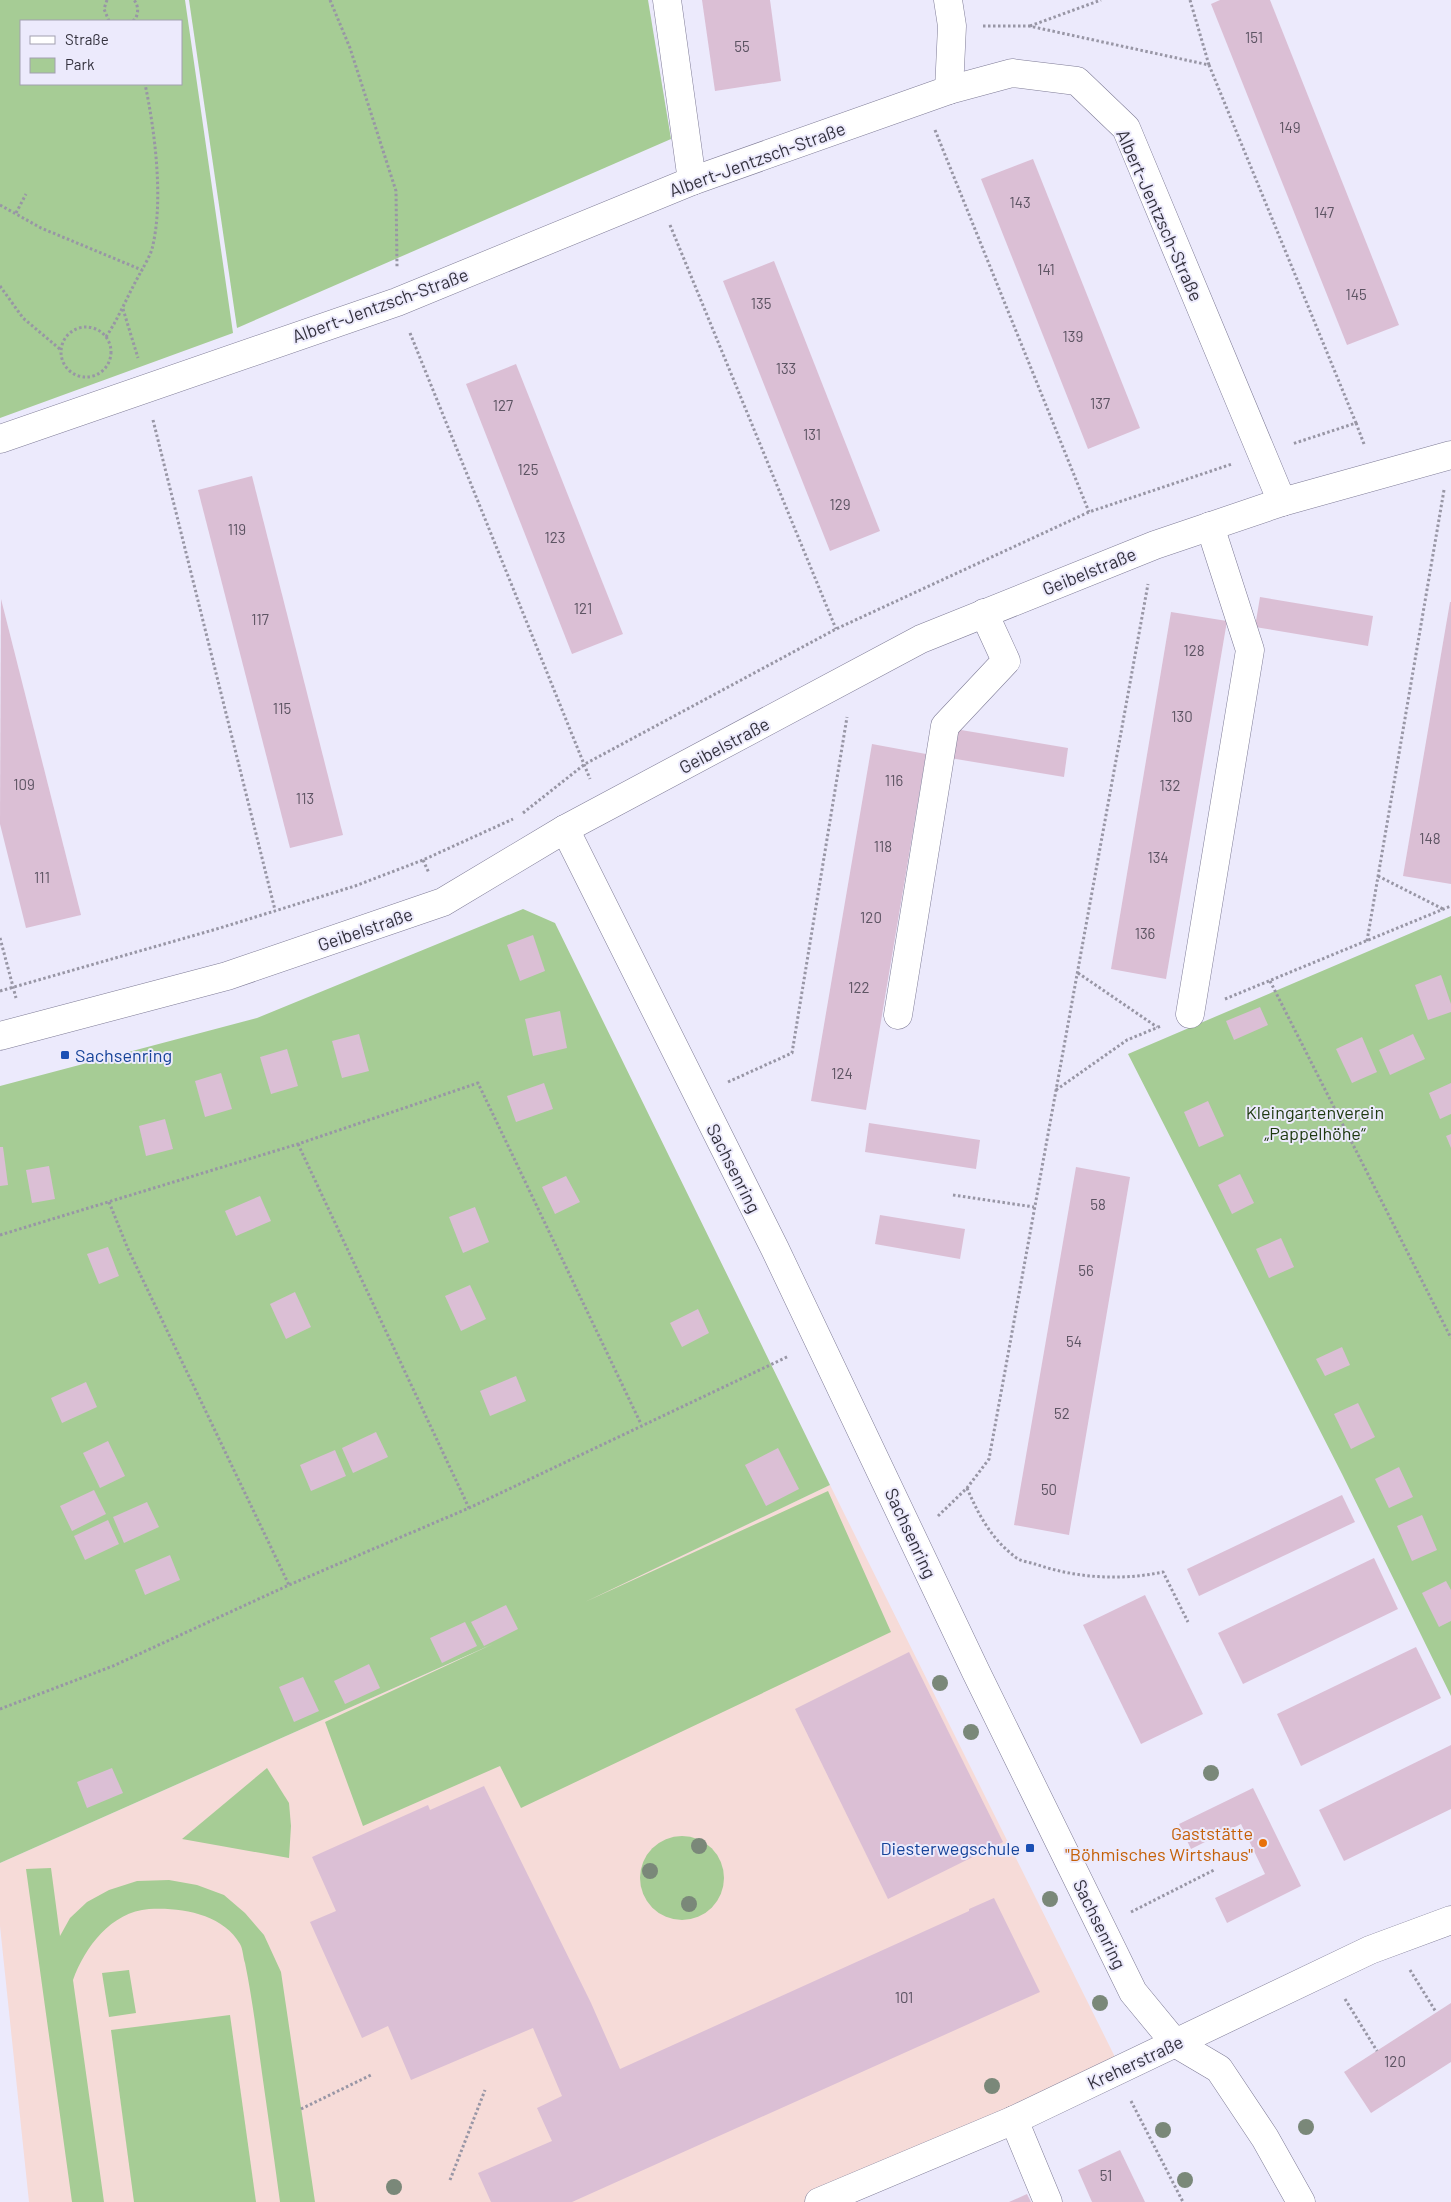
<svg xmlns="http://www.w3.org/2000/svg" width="1451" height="2202" font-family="Barlow,sans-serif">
<rect width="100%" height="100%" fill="#eceafc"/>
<path fill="#f6dbd8" d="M830 1485 1117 2061 806 2202H29L0 1926V1863L527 1629Z"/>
<g fill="#a6cc95" fill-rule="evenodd">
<path d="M0 0H185L233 333 0 418ZM21 21H181V84H21Z"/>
<path d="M189 0H648L671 139 237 328Z"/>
<path d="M523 909 555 923 830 1485 585 1602 828 1491 891 1632 521 1808 500 1766 363 1826 325 1722 493 1644 0 1863V1086L257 1018Z"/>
<path d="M1451 916V1696L1342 1474 1128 1054Z"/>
<path d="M267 1768 289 1803 291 1826 289 1858 182 1839Z"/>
<circle cx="682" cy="1878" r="42"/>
<path d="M51 1868 60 1936 70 1918 87 1902 109 1890 137 1881 169 1880 197 1885 224 1895 245 1913 264 1935 281 1972 315 2202H280C272 2142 263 2082 255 2022 252 2002 249 1982 245 1963 243 1957 243 1949 240 1944 223 1914 181 1907 149 1909 111 1912 85 1947 73 1980L104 2202H72L26 1869Z"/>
<path d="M129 1970 136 2013 109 2017 102 1973Z"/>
<path d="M230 2015 256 2202H134L111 2030Z"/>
</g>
<g fill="#dbbfd5">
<path d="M702 0H770L781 81 715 91Z"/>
<path d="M1220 0H1270L1399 325 1347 345 1211 4Z"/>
<path d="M1033 159 1140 428 1088 449 981 179Z"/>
<path d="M774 261 880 531 830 551 723 281Z"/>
<path d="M516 364 623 634 572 654 466 384Z"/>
<path d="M252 476 343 835 290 848 198 490Z"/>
<path d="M1260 597 1373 616 1368 646 1255 627Z"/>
<path d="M1 599 81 915 26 928 0 824Z"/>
<path d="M1450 602H1451V884L1403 876Z"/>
<path d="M1171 612 1227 621 1166 979 1111 969Z"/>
<path d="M955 729 1068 748 1064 777 950 758Z"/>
<path d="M872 744 926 754 866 1110 811 1101Z"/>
<path d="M533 935 545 971 520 981 507 945Z"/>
<path d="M1441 975 1451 1004V1012L1428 1020 1415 985Z"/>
<path d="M1260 1007 1268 1025 1234 1040 1226 1021Z"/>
<path d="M560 1011 567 1048 533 1056 525 1019Z"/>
<path d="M359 1034 369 1071 342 1078 332 1041Z"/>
<path d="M1413 1034 1425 1059 1390 1075 1379 1050Z"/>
<path d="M1362 1037 1377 1072 1352 1083 1336 1049Z"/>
<path d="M287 1049 298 1086 271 1094 260 1057Z"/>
<path d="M221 1073 232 1109 205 1117 195 1081Z"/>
<path d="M544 1083 553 1109 516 1122 507 1096Z"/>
<path d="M1451 1083V1114L1440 1119 1429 1093Z"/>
<path d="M1208 1101 1224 1136 1199 1147 1184 1112Z"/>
<path d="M165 1119 173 1149 146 1156 139 1126Z"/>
<path d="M869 1123 980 1140 976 1169 865 1152Z"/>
<path d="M1451 1134V1148L1446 1136Z"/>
<path d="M0 1147H3L8 1185 0 1186Z"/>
<path d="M49 1166 55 1199 32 1203 26 1170Z"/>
<path d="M1076 1167 1130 1177 1069 1535 1014 1525Z"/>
<path d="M1240 1174 1254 1203 1232 1214 1218 1185Z"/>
<path d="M566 1176 580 1202 555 1214 542 1187Z"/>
<path d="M260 1196 271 1221 236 1236 225 1211Z"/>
<path d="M475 1207 489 1242 463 1253 449 1217Z"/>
<path d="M880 1215 965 1229 960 1259 875 1244Z"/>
<path d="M1281 1238 1294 1267 1269 1278 1256 1249Z"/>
<path d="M108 1247 119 1276 99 1284 87 1254Z"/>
<path d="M470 1285 486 1319 461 1331 445 1296Z"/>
<path d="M295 1292 311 1327 286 1339 270 1304Z"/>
<path d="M698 1309 709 1333 682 1347 670 1323Z"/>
<path d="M1342 1347 1350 1365 1325 1376 1316 1359Z"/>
<path d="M516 1376 526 1401 490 1416 480 1391Z"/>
<path d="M86 1382 97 1407 62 1423 51 1398Z"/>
<path d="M1358 1403 1375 1437 1351 1449 1334 1414Z"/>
<path d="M376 1432 388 1457 353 1473 342 1448Z"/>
<path d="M108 1441 125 1476 100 1488 83 1453Z"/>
<path d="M778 1448 799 1489 766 1506 745 1465Z"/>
<path d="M335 1450 346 1476 311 1491 300 1465Z"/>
<path d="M1399 1467 1413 1497 1389 1508 1375 1479Z"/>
<path d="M94 1490 106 1514 72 1531 60 1506Z"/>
<path d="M1342 1495 1355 1522 1199 1596 1187 1569Z"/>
<path d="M147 1502 159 1527 124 1543 113 1517Z"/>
<path d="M1422 1515 1437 1550 1412 1561 1397 1526Z"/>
<path d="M108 1520 119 1544 85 1560 74 1536Z"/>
<path d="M170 1555 180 1580 145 1595 135 1570Z"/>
<path d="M1374 1558 1398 1609 1243 1684 1218 1633Z"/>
<path d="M1446 1581 1451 1590V1621L1439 1627 1422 1593Z"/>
<path d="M1145 1595 1203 1714 1141 1744 1083 1625Z"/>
<path d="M506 1605 518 1629 484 1646 471 1622Z"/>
<path d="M465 1622 477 1646 442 1663 430 1638Z"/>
<path d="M1416 1647 1441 1698 1301 1766 1277 1714Z"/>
<path d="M909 1652 1003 1842 888 1899 795 1709Z"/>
<path d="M369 1664 380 1688 345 1704 334 1681Z"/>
<path d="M303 1677 319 1711 294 1722 279 1687Z"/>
<path d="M1451 1745V1809L1344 1861 1319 1810Z"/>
<path d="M112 1768 123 1793 87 1808 77 1782Z"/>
<path d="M484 1786 591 2003 620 2069 969 1911V1909L994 1898 1040 1992 572 2202H491L478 2173 552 2141 537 2108 562 2096 533 2028 411 2080 388 2026 362 2038 310 1922 336 1911 312 1857 428 1805 430 1810Z"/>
<path d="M1253 1788 1301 1886 1227 1923 1215 1898 1265 1874 1241 1824 1191 1849 1179 1824Z"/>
<path d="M1451 2003V2062L1371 2113 1344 2072Z"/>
<path d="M1120 2150 1145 2202H1092L1078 2170Z"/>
<path d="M1027 2194 1031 2202H1009Z"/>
</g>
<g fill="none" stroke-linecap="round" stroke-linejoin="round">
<g stroke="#7e7b96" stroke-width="29">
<g id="minor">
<path d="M667 0 692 181"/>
<path d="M948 0 952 26 949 90"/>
<path d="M0 439 397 302 692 181 949 90 1012 73 1077 81 1126 128 1282 502"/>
<path d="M565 829 775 1249 976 1672 1133 1992 1175 2043 1219 2069 1265 2138 1301 2202"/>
<path d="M1190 1014 1250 650 1210 526"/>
<path d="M898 1015 945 726 1006 661 984 613"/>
<path d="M0 1036 227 976 443 902 565 829 921 639 1155 545 1282 502 1451 455"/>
<path d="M1014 2120 1048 2202"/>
<path d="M819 2202 1014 2120 1370 1950 1451 1920"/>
</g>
</g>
<g stroke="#9896a5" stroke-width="3" stroke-dasharray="2.5 2.5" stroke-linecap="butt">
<path d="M107 0 104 9 109 21"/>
<path d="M330 0 350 48 396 191 397 267"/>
<path d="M1190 0 1209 65"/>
<path d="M133 21C139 16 139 6 134 0"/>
<path d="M983 26H1029L1209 65 1356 423 1292 444"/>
<path d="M1030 26 1101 0"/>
<path d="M935 130 1089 512"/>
<path d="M0 205 41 228 142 270C145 264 150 256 152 249 164 202 155 131 145 84"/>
<path d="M16 213 26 194"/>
<path d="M670 225 836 629"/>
<path d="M0 286 23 318 61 350"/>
<path d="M123 309 138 358"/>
<circle cx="86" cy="352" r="25"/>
<path d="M410 333 590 779"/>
<path d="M106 337C120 316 129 292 142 270"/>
<path d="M153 420 275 910"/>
<path d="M1356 423 1364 444"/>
<path d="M523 813 585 764 836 629 1089 512 1232 464"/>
<path d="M423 860 429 873"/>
<path d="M1378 876 1443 909"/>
<path d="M0 938 16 998"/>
<path d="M1367 941 1444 490"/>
<path d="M1078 973 1157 1027"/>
<path d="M1270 981 1451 1338"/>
<path d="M0 991 220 928 355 886 423 860 513 819"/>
<path d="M1225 999 1451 906"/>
<path d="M728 1082 792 1053 847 717"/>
<path d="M1056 1090 1127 1040 1161 1026"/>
<path d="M298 1144 469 1508"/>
<path d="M953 1195 1034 1207"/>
<path d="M109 1202 128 1249 289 1585"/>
<path d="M0 1235 298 1144 478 1083 641 1424"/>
<path d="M967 1488C978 1514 991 1538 1014 1556 1019 1561 1028 1562 1035 1564 1076 1578 1120 1581 1163 1572L1188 1622"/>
<path d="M938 1516 967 1488 989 1459 1148 584"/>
<path d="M0 1709 113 1666 289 1585 469 1508 789 1356"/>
<path d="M1131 1912 1214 1870"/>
<path d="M1410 1970 1436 2012"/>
<path d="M1345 1999 1377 2051"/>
<path d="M1131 2101 1183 2202"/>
<path d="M301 2109 371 2075"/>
<path d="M450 2180 485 2090"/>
</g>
<use href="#minor" stroke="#fff" stroke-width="28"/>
</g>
<g fill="#7a8879">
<circle cx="940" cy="1683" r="8"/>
<circle cx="971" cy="1732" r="8"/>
<circle cx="1211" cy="1773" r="8"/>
<circle cx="699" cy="1846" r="8"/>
<circle cx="650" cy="1871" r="8"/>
<circle cx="1050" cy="1899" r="8"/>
<circle cx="689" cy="1904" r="8"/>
<circle cx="1100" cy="2003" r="8"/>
<circle cx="992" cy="2086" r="8"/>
<circle cx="1306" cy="2127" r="8"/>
<circle cx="1163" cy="2130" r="8"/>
<circle cx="1185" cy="2180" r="8"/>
<circle cx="394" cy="2187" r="8"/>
</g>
<g fill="#1a4fb4" stroke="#eceafc" stroke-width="2">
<rect x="60" y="1050" width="10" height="10" rx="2.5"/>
<rect x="1025" y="1843" width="10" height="10" rx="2.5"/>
</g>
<circle fill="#e8710a" stroke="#eceafc" stroke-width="2" cx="1263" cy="1843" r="5"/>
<g text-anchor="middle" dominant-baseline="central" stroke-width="4" stroke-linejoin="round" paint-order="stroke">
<g font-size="15" fill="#5d5463">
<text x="1254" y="37">151</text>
<text x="742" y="46">55</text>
<text x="1290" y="127">149</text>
<text x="1020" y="202">143</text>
<text x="1324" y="212">147</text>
<text x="1046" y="269">141</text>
<text x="1356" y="294">145</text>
<text x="761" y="303">135</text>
<text x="1073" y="336">139</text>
<text x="786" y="368">133</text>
<text x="1100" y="403">137</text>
<text x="503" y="405">127</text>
<text x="812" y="434">131</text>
<text x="528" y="469">125</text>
<text x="840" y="504">129</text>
<text x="237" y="529">119</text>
<text x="555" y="537">123</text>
<text x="583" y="608">121</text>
<text x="260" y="619">117</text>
<text x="1194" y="650">128</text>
<text x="282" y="708">115</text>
<text x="1182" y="716">130</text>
<text x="894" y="780">116</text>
<text x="24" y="784">109</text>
<text x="1170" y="785">132</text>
<text x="305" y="798">113</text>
<text x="1430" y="838">148</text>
<text x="883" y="846">118</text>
<text x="1158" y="857">134</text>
<text x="42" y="877">111</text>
<text x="871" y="917">120</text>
<text x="1145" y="933">136</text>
<text x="859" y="987">122</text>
<text x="842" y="1073">124</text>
<text x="1098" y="1204">58</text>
<text x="1086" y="1270">56</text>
<text x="1074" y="1341">54</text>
<text x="1062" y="1413">52</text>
<text x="1049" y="1489">50</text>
<text x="904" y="1997">101</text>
<text x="1395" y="2061">120</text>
<text x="1106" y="2175">51</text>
</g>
<g font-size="18" fill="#33313d" stroke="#eceafc">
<text transform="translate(757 159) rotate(-20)">Albert-Jentzsch-Straße</text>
<text transform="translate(1160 215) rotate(66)">Albert-Jentzsch-Straße</text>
<text transform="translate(380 305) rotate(-20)">Albert-Jentzsch-Straße</text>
<text transform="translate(1089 571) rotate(-22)">Geibelstraße</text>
<text transform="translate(724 745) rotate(-28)">Geibelstraße</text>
<text transform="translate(365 929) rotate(-19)">Geibelstraße</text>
<text transform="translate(734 1168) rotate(63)">Sachsenring</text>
<text transform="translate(911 1533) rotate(65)">Sachsenring</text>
<text transform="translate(1100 1924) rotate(64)">Sachsenring</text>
<text transform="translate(1135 2062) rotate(-25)">Kreherstraße</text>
</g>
<g font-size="18" fill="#164399" stroke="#eceafc" text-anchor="start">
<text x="75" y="1055">Sachsenring</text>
<text x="1020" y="1848" text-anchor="end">Diesterwegschule</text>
</g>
<g font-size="18" fill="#1d380e" stroke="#eceafc">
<text x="1315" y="1112">Kleingartenverein<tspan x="1315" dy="21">„Pappelhöhe“</tspan></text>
</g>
<g font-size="18" fill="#c56008" stroke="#eceafc" text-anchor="end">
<text x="1253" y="1833">Gaststätte<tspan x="1253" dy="21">"Böhmisches Wirtshaus"</tspan></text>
</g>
</g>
<rect x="20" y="20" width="162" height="65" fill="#eceafc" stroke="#a2a0b0"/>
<rect x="30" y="36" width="25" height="8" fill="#ffffff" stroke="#a2a0b0"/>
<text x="65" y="45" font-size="15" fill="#33313d">Straße</text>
<rect x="30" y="58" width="25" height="15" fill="#a6cc95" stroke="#a2a0b0"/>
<text x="65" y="70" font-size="15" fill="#33313d">Park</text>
</svg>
